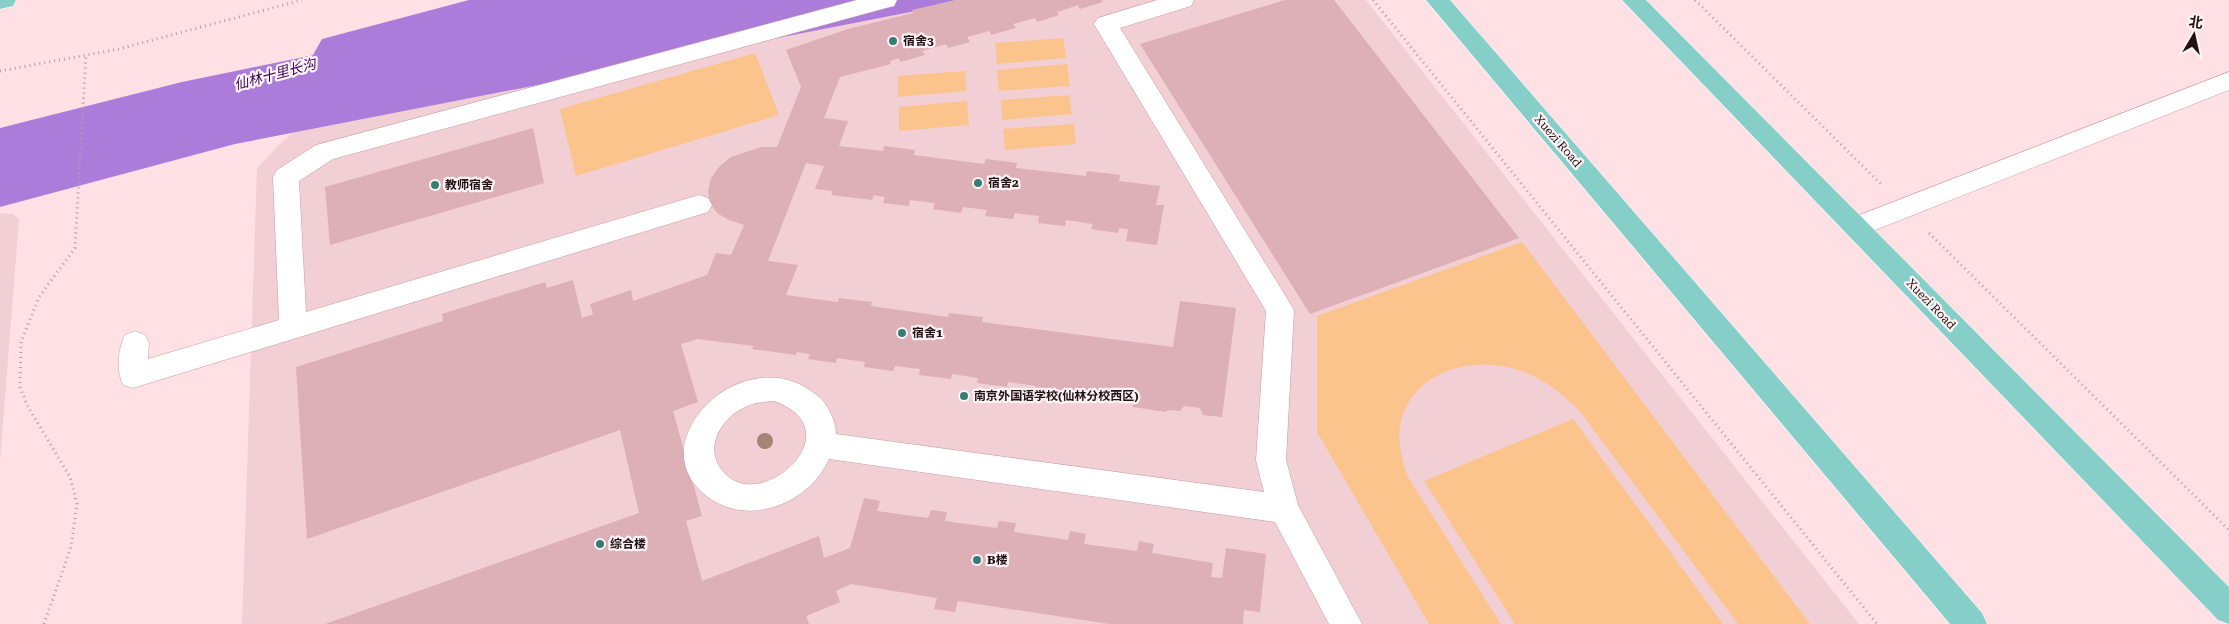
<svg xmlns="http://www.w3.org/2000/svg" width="2229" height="624" font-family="'Roboto Serif','Noto Sans SC',serif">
<rect width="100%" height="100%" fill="#fee0e5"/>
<g fill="#f1cfd5">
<path d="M755 0H1366L1859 624H242L257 168 278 146 309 118Z"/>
<path d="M3 213 13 214 19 220 0 460V214Z"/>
</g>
<g fill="#fbc48d">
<path d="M1063 38 1066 58 997 64 995 43Z"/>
<path d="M755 53 779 115 576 176 560 109Z"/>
<path d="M1067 64 1070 86 999 91 997 70Z"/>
<path d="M965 71 966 91 898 97V76Z"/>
<path d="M1069 95 1072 114 1002 120 1001 100Z"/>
<path d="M967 101 969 125 899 131V107Z"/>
<path d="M1074 124 1076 144 1005 150 1003 129Z"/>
<path d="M1522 242 1810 624H1738L1582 414C1564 395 1546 380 1521 371 1479 355 1420 368 1403 414 1395 435 1401 457 1408 477L1501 624H1429L1317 432V316Z"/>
<path d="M1573 419 1723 624H1515L1424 481Z"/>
</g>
<path fill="#ac7cdb" d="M582 0H972L235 144 0 207V128L182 82Z"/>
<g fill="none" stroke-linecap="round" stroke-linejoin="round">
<path fill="#ac7cdb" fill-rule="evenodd" d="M469 0H581L572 15 345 78 322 71 313 55 322 39Z"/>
</g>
<g fill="#ddafb7">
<path d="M955 0H1101L1103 2 1080 9 1078 5 1057 12 1059 15 1037 22 1035 18 1013 24 1016 28 991 35 990 31 967 37 970 42 948 48 946 44 922 51 925 55 900 62 899 58 890 61 891 64 840 77 824 118 848 121 839 146 883 151 884 146 915 150 914 155 984 164 986 159 1017 163 1016 168 1086 176 1087 171 1120 175 1119 181 1160 186 1156 205H1164L1157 245 1126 241 1128 229 1119 228 1118 233 1091 229 1093 224 1066 220 1065 226 1038 223 1039 216 1015 213 1013 219 985 216 987 210 963 207 961 213 933 209 935 203 910 200 909 206 883 203 885 197 874 195 872 200 831 195 833 191 815 189 824 166 806 163 768 261 798 265 786 295 838 302 839 298 872 302 871 306 948 317 949 313 983 317 982 322 1173 347 1180 301 1236 308 1222 417 1203 415 1200 408 1184 406 1180 411 1167 410 1166 412 1133 407 1134 399 1125 397 1124 403 1094 399 1095 393 1065 389 1064 395 1035 391 1036 386 1008 382 1007 387 977 383 978 378 952 374 951 379 919 375 920 369 895 366 893 371 864 367 865 362 837 358 836 363 808 359 810 354 797 352 796 355 752 349 754 346 697 339 681 344 698 402 673 411 702 516 686 521 702 581 819 536 824 558 850 548 864 498 880 501 877 511 928 518 931 510 947 512 945 521 997 528 999 521 1016 523 1014 532 1068 540 1070 531 1086 534 1084 544 1137 551 1139 541 1154 544 1152 553 1213 563 1211 577 1222 578 1226 548 1266 554 1260 612 1244 610 1243 624H1109L958 601 955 612 934 609 937 598 851 584 836 591 840 602 806 616 809 624H325L639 513 620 430 307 539 296 367 443 321 442 314 545 282 547 288 573 280 582 318 593 314 590 304 631 290 633 301 707 275 716 253 731 255 744 225 729 220 717 213 710 203 708 191 711 178 719 167 731 157 761 147H777L801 87 786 50 848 29 913 13 912 10Z"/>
<path d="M1285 0H1334L1519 238 1310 314 1140 44Z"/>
<path d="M533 128 544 183 330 245 325 187Z"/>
</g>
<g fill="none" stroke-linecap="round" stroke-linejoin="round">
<g stroke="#c99ba4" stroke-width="1">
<g id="minor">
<path d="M857 0H897L894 6 886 8 333 159 299 181 306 312 699 195 708 198 712 205 708 212 133 388 123 385C116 371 118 349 125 335L135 331 145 335 149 343 148 359 279 320 273 177 277 170 316 145Z"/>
<path d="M1157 0H1194L1191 6 1120 28 1294 310 1286 460 1298 505 1362 624H1329L1275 522 829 459C808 506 744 529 703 493 640 439 747 334 819 397 828 405 836 421 836 434L1264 492 1256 460 1266 311 1094 24 1098 18ZM774 401C852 429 769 507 730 478 700 456 717 419 747 406 755 402 766 402 774 401Z"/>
<path d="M2229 72V90L1865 234 1856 237 1847 234 1843 227 1847 220Z"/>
</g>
</g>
<g stroke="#fff" stroke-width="1">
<g id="major">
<path d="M0 0H16L13 6 0 9Z"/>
<path d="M1426 0H1450L1982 613 1987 624H1950Z"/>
<path d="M1622 0H1646L2229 587V624L2218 620Z"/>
</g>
</g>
<g stroke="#b79da2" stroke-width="3" stroke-dasharray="1 4" stroke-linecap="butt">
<path d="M1373 0 1877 624"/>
<path d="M1695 0 1881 184"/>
<path d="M0 71 119 49 302 0"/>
<path d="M1929 233 2229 530"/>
<path d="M44 624 71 547 77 504 70 477 27 405 20 387 21 342 39 297 75 248 86 55"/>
</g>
<use href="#minor" fill="#fff" fill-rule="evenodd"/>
<use href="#major" fill="#86cec8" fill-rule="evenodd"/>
</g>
<circle fill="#a48472" cx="765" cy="441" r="8"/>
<g fill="#367d75" stroke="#fdf3f5" stroke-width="2">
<circle cx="893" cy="41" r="5"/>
<circle cx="978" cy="183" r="5"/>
<circle cx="435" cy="185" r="5"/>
<circle cx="902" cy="333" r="5"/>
<circle cx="964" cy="396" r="5"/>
<circle cx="600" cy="544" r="5"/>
<circle cx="977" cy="560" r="5"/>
</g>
<g text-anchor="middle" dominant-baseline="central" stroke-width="4.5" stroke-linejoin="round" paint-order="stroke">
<g font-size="12" font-weight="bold" fill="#211014" stroke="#fdf3f5" text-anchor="start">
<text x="903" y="41">宿舍3</text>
<text x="988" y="183">宿舍2</text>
<text x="445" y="185">教师宿舍</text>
<text x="912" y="333">宿舍1</text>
<text x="974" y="396">南京外国语学校(仙林分校西区)</text>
<text x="610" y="544">综合楼</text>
<text x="987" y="560">B楼</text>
</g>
<g font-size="12" fill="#211014" stroke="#fdf3f5">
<text transform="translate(1558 141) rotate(49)">Xuezi Road</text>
<text transform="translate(1931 304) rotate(46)">Xuezi Road</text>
</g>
<g font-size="14" font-style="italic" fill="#3b055e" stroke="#fdf3f5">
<text transform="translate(275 74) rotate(-15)">仙林十里长沟</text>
</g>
</g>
<g transform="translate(2194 35) rotate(9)" stroke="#fdf3f5" stroke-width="4" paint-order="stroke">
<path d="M0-4L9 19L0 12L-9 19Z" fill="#211014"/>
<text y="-8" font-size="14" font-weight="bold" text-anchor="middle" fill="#211014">北</text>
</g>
</svg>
